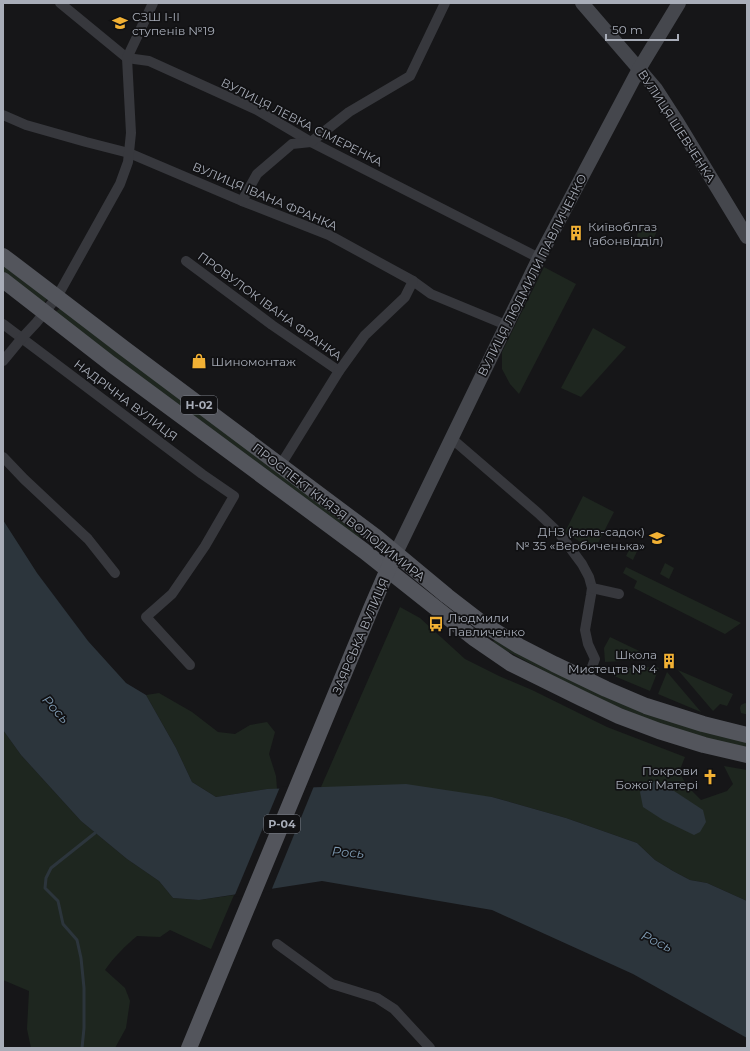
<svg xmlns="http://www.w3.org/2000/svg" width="750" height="1051" font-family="Montserrat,sans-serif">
<rect width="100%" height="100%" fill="#161618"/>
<g fill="#1e261f">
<path d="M642 225 657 231 649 249 640 245 637 235Z"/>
<path d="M3 264 48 298 43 304 3 273Z"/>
<path d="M544 267 576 284 519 394 510 384 502 369V352Z"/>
<path d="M60 308 362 536 359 538 55 313Z"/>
<path d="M593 328 626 347 581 397 561 388Z"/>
<path d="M583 496 614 512 594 551 565 532Z"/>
<path d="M631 546 638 549 633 560 626 556Z"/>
<path d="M665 563 674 568 669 579 660 574Z"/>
<path d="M626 567 741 623 725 634 634 588 637 581 623 573Z"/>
<path d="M400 607 420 618 465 659 499 676 532 690 607 727 685 757 679 772 687 786 701 800 727 791 733 784 724 766 747 770V901L707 883 690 880 673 871 655 860 637 843 566 818 492 797 321 787Z"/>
<path d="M610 637 656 659 605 662 604 648Z"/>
<path d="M495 639 747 740V748L710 740 661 725 587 694 492 643Z"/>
<path d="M656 667 659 668 650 691 607 673 606 669Z"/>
<path d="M678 670 733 694 727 706 720 704 713 711Z"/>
<path d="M667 672 701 712 658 694Z"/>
<path d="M159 693 192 712 218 732 235 734 250 725 267 722 275 732 269 754 276 776 277 789H267L216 797 192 782 176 748 146 695Z"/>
<path d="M745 703 747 704V714H745L741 713 740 708 741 705Z"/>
<path d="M3 730 21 755 81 821 127 859 159 881 173 898 199 900 234 895 211 949 170 930 160 937 137 936C125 946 114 957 105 970L125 988 130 1001 126 1028 115 1048H31L27 1029 29 991 3 980Z"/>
</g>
<g fill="#2c353c">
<path d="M3 520 37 573 88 641 126 683 146 695 176 748 192 782 216 797 267 789 406 784 492 797 566 818 637 843 655 860 673 871 690 880 707 883 747 901V1038L633 974 492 910 322 881 199 900 173 898 159 881 127 859 81 821 21 755 3 730Z"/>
<path d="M654 781 665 785 703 810 706 822 700 832 694 835 663 820 643 807 640 792 646 784Z"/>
</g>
<path fill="#161618" d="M314 786 271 891 234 897 280 787Z"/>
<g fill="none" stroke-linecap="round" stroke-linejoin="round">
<path stroke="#2c353c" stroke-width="3" d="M82 1048 84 1028V988L81 958 77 940 63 924 58 901 45 888 46 878 51 868 95 833"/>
<g stroke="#37383d" stroke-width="10">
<path d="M60 3 127 58 149 61 257 110 311 142 539 258"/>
<path d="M3 115 26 125 86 142 129 153 242 201 329 235 413 281 431 294 506 325"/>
<path d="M242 201 257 174 292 144 311 142 349 112 410 76 445 3"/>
<path d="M186 261 272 325 339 371"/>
<path d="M3 324 202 474 234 496 205 546 172 594 146 617 190 665"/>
<path d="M3 361 22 338 36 323 57 297 120 184 128 162 131 133 127 58 153 3"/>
<path d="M451 438 538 513 559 533 582 564 589 577 592 588 591 595 585 630 588 644 595 659 587 680"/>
<path d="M3 457 24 479 88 539 115 573"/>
<path d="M280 466 339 371 365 335 405 297 413 281"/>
<path d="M592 588 619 594"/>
<path d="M277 944 332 984 377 998 394 1009 430 1048"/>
</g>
<g stroke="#45474d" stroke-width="14">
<path d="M582 3 639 69 656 89 676 120 747 237"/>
<path d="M396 553 539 258 639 69 679 3"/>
</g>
<g stroke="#53555c" stroke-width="16">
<path d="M3 256 57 297 125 349 376 537 447 596 482 623 519 646 554 664 606 689 646 706 703 724 747 735"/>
<path d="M3 280 111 364 364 551 475 639 510 663 581 698 619 716 659 731 704 745 747 755"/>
<path d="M189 1048 372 606 392 560"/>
</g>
</g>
<defs>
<g id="school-bare" transform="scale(1.2)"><path d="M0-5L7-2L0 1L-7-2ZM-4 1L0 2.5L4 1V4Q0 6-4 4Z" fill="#f2b134" stroke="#111113" stroke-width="2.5" paint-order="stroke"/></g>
<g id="building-bare" transform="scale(1.2)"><path d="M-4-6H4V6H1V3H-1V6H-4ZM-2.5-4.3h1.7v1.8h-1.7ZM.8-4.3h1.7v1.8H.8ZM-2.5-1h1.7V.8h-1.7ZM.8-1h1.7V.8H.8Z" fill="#f2b134" stroke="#111113" stroke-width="2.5" paint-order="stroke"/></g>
<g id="shop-bare" transform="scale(1.2)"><path d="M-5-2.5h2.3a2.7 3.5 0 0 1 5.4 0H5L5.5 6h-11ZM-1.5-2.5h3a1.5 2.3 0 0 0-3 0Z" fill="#f2b134" stroke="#111113" stroke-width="2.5" paint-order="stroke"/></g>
<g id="bus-bare" transform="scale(1.2)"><path d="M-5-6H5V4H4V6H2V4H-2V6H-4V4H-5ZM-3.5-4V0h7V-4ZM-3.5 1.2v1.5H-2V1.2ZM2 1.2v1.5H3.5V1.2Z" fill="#f2b134" stroke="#111113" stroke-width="2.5" paint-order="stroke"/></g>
<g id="church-bare" transform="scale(1.2)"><path d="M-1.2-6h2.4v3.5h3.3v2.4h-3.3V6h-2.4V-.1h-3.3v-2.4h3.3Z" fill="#f2b134" stroke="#111113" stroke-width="2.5" paint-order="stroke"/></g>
</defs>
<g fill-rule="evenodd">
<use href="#school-bare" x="120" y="23"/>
<use href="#building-bare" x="576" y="233"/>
<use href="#shop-bare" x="199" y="361"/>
<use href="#school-bare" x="657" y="538"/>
<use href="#bus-bare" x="436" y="624"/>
<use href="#building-bare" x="669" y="661"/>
<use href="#church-bare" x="710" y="777"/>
</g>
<g text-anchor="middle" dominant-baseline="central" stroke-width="3.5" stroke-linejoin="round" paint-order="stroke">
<g fill="#111113" stroke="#7b7e86" stroke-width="1">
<rect x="181" y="396" width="36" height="18" rx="3"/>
<rect x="264" y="815" width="36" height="18" rx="3"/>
</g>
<g font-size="11" font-weight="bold" fill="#a8adb8">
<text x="199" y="405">Н-02</text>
<text x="282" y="824">Р-04</text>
</g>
<g font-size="12" fill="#a8adb8" stroke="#111113" text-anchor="start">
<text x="132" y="16">СЗШ I-II<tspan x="132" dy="14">ступенів №19</tspan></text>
<text x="588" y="226">Київоблгаз<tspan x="588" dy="14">(абонвідділ)</tspan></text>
<text x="211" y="361">Шиномонтаж</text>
<text x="645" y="531" text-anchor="end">ДНЗ (ясла-садок)<tspan x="645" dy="14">№ 35 «Вербиченька»</tspan></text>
<text x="448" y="617">Людмили<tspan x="448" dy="14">Павличенко</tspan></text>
<text x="657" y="654" text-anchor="end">Школа<tspan x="657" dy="14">Мистецтв № 4</tspan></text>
<text x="698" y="770" text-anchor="end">Покрови<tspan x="698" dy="14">Божої Матері</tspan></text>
</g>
<g font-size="12" fill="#a8adb8" stroke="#111113">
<text transform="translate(302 122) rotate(27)">ВУЛИЦЯ ЛЕВКА СІМЕРЕНКА</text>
<text transform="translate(677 126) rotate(57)">ВУЛИЦЯ ШЕВЧЕНКА</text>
<text transform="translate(265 196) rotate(23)">ВУЛИЦЯ ІВАНА ФРАНКА</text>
<text transform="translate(532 275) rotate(-63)">ВУЛИЦЯ ЛЮДМИЛИ ПАВЛИЧЕНКО</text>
<text transform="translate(270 306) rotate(36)">ПРОВУЛОК ІВАНА ФРАНКА</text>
<text transform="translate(126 400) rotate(37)">НАДРІЧНА ВУЛИЦЯ</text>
<text transform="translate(339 512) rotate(38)">ПРОСПЕКТ КНЯЗЯ ВОЛОДИМИРА</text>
<text transform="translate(360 636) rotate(-67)">ЗАЯРСЬКА ВУЛИЦЯ</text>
</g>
<g font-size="13" font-style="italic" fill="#7f9bb3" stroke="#111113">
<text transform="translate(56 709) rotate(48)">Рось</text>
<text transform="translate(348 852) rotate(4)">Рось</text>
<text transform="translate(657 941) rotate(26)">Рось</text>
</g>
</g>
<rect width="750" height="1051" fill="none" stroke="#a8adb8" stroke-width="8"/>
<path d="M606 34v6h72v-6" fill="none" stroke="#a8adb8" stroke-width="2"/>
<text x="612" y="34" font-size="12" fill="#a8adb8" stroke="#111113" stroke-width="3" paint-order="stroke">50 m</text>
</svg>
